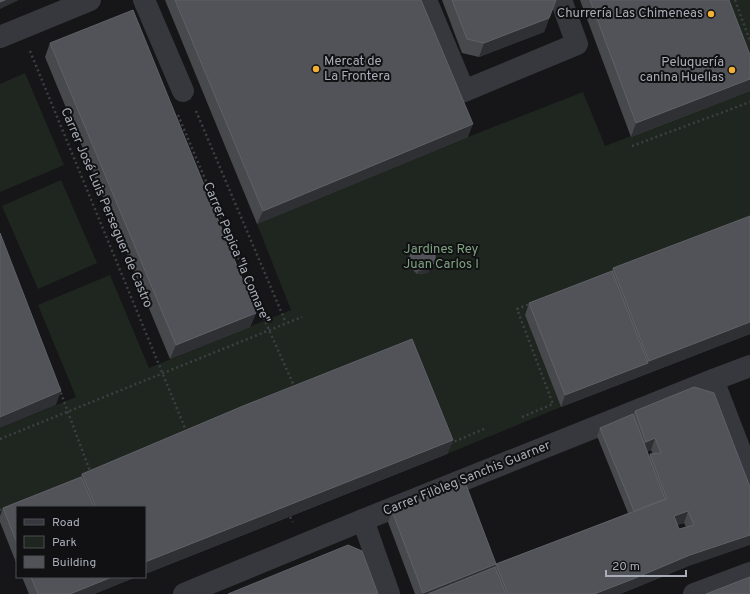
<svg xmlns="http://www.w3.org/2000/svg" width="750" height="594" font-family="Overpass,sans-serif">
<rect width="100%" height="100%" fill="#161618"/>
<g fill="#1e261f">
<path d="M719 0H750V83Z"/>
<path d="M25 73 64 165 0 192V84Z"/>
<path d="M750 91V228L525 315 561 407 447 454 17 507 0 519V428L76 397 38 305 110 275 149 368 291 310 257 224 468 137 583 92 605 146Z"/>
<path d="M61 180 97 263 38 289 2 206Z"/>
</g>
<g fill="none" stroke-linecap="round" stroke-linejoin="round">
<g stroke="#3d3f44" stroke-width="2.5" stroke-dasharray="2 3" stroke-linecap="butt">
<path d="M735 0 750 41"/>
<path d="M30 51 187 433"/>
<path d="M196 111 286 323"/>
<path d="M178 115 269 330 295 388"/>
<path d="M632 146 750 102"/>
<path d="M59 388 91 474"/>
<path d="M522 417 553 404 517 309 532 303"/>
<path d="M0 439 302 317"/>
<path d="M451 442V443L484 429"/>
<path d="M0 509 2 513H3"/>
<path d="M290 517 293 522"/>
</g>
<g stroke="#37383d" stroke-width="22">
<path d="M144 0 183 91"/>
<path d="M426 0 464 91 577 44 561 0"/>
<path d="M0 37 90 0"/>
<path d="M713 380 750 476"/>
<path d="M363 520 389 594"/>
<path d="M184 594 363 520 713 380 750 366"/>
<path d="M694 594 750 573"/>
</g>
</g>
<g fill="#47494d" fill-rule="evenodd">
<path d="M165 0H421L468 137 257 224Z"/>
<path d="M442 0H556L544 32 479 57 462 53Z"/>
<path d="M580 0H729L750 79V91L631 137Z"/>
<path d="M50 43 256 313 250 327 170 359 45 57Z"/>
<path d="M411 253 433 266 427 273 417 274 410 267 409 257Z"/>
<path d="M613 268 750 334 561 407 525 315 529 303 612 271Z"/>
<path d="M635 411 750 487 686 567 620 594H415L388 522 392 511 496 564 628 513 597 436 600 428 633 414ZM651 450 653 454H650L649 457 647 451ZM684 523 686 527 679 529 677 525Z"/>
<path d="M453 440 447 454 145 574V507H17V565L0 522V516L3 508 81 477 82 474Z"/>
<path d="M22 577H136L94 594H29Z"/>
</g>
<g fill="#2f3033">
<path d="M5 0H19L0 9V2Z"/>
<path d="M556 0 544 32 479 57 484 43Z"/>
<path d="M750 79V91L631 137 636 123Z"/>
<path d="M473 124 468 137 257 224 263 211Z"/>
<path d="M435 262 433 266 427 273 417 274 419 270Z"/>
<path d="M256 313 250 327 170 359 176 345Z"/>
<path d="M750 322V334L561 407 565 395 648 363 649 361Z"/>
<path d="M61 391 56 405 0 428V417Z"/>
<path d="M655 438 651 450 642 454 646 442Z"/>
<path d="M453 440 447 454 145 574V562Z"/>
<path d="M688 511 684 523 670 527 674 516Z"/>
<path d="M750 535V545L686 567 620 594H594L690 555Z"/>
<path d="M496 564 492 575 445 594H423V593Z"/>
<path d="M112 577H136L94 594H70Z"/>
</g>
<g fill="#525359" stroke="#5f6168" fill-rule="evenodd">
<path d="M0 0H5L0 2Z"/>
<path d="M175 0H421L473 124 263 211Z"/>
<path d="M452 0H556L549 18 484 43 467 39Z"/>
<path d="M590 0H729L750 55V79L636 123Z"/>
<path d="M133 10 256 313 176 345 50 43Z"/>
<path d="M750 216V322L649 361 613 268Z"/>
<path d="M0 233 61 391 0 417Z"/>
<path d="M417 246H427L435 252V262L428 269 419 270 411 263V253Z"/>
<path d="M612 271 648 363 565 395 529 303Z"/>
<path d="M412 339 453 440 145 562V507H96L82 474 243 406Z"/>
<path d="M694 387 714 393 750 487V535L690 555 633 579 594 594H508L496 564 667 499 650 454 661 453 655 438 646 442 635 411ZM688 511 694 525 679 529 674 516Z"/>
<path d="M633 414 665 499 634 511 600 428Z"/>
<path d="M81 477 94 507H17V543L3 508Z"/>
<path d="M465 482 496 564 423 593 392 511Z"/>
<path d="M348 545 362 551 378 594H228Z"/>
<path d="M495 567 506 594H428Z"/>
<path d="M31 577H112L70 594H38Z"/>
<path d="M750 577V594H706Z"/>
</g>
<g fill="#f2b134" stroke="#111113" stroke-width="1.5">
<circle cx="711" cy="14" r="4"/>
<circle cx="316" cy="69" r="4"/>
<circle cx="732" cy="70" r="4"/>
</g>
<g text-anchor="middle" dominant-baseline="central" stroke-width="4" stroke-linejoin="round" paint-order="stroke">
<g font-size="13" fill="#a8adb8" stroke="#111113" text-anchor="end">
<text x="703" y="14">Churrería Las Chimeneas</text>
<text x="324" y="62" text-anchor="start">Mercat de<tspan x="324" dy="15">La Frontera</tspan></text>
<text x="724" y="63">Peluquería<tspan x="724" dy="15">canina Huellas</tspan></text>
</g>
<g font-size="13" fill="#a8adb8" stroke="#111113">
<text transform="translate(106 208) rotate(67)">Carrer José Luis Perseguer de Castro</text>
<text transform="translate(236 253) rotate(67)">Carrer Pepica "la Comare"</text>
<text transform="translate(467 479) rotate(-22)">Carrer Filòleg Sanchis Guarner</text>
</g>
<g font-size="13" fill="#7fa381" stroke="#111113">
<text x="441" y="250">Jardines Rey<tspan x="441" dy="15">Juan Carlos I</tspan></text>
</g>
</g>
<rect x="16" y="506" width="130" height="72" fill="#111113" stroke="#4d4f55"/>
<rect x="24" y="519" width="20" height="6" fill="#37383d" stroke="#4d4f55"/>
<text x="52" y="526" font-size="12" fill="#a8adb8">Road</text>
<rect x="24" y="536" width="20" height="12" fill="#1e261f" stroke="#4d4f55"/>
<text x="52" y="546" font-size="12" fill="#a8adb8">Park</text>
<rect x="24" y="556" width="20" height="12" fill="#525359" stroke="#4d4f55"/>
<text x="52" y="566" font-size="12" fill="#a8adb8">Building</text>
<path d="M606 570v6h80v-6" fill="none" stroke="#a8adb8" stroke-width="2"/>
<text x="612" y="570" font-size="12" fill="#a8adb8" stroke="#111113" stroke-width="3" paint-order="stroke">20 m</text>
</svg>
